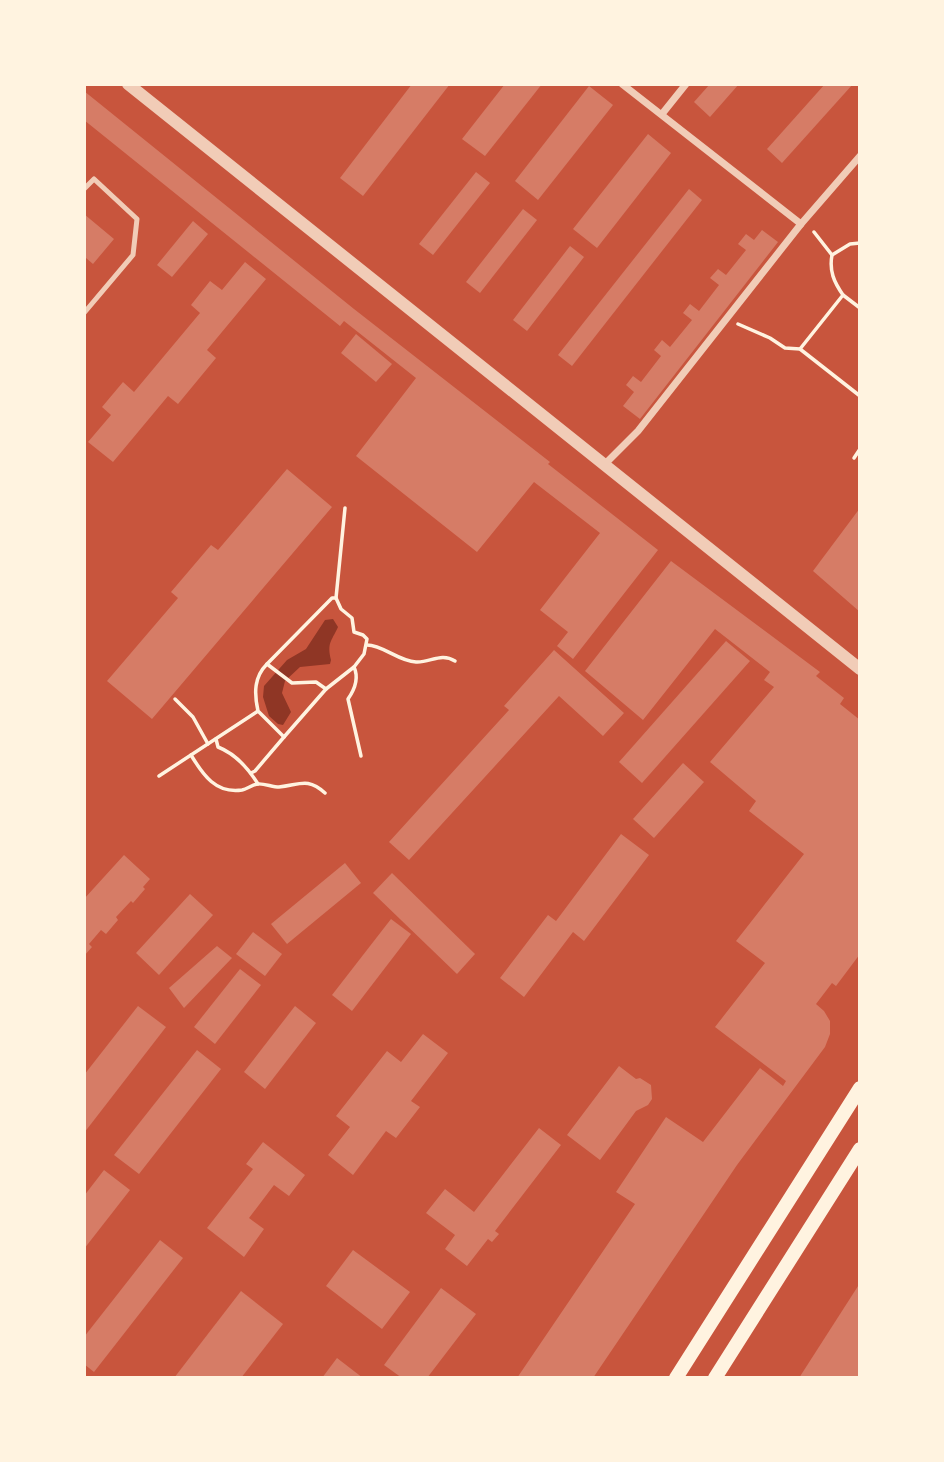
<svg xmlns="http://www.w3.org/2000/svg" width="944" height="1462" font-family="'IBM Plex Sans',sans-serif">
<rect width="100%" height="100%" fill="#c8553d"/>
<path fill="#8f3625" d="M333 619 338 627C331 642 327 643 331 660L330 664 300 667 285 681 282 693 291 712 283 725 278 724 269 716 263 697 264 686 287 660 306 649 325 620Z"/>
<g fill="#d67c66">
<path d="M412 84H450L363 196 340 178Z"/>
<path d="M505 84H542L485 156 462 139Z"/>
<path d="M710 84H739L710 117 694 102Z"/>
<path d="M825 84H853L782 163 767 149Z"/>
<path d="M589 86 613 105 538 200 515 181Z"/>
<path d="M84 91 354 309 550 462 548 464 658 550 573 659 557 646 568 632 540 610 600 533 534 482 477 552 356 456 416 378 344 321 340 326 84 120Z"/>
<path d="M648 134 671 153 597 248 573 229Z"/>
<path d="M476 172 490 183 433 255 419 244Z"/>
<path d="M689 189 702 200 572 366 558 355Z"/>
<path d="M523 209 537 220 480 293 466 282Z"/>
<path d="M84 214 114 239 93 264 86 258 84 260Z"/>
<path d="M193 221 208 234 172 277 157 265Z"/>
<path d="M762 230 778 242 640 419 623 406 634 392 626 385 633 376 641 382 661 356 654 350 662 340 670 347 692 320 683 313 690 304 699 311 719 285 710 278 718 269 726 275 746 250 738 244 746 234 754 240Z"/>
<path d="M570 246 584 257 527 331 513 320Z"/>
<path d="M245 262 266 279 207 350 216 358 178 404 168 396 113 462 88 442 111 415 102 407 123 382 134 392 200 313 191 305 210 281 222 290Z"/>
<path d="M356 334 392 364 376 382 341 353Z"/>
<path d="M287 469 332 507 152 719 107 681 178 598 171 592 211 545 218 550Z"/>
<path d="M860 508V612L813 571Z"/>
<path d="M671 561 820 672 816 676 844 698 840 704 860 720V954L836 986 832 983 816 1004 824 1011 830 1021V1034L825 1047 737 1165 593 1378H517L635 1204 616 1192 666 1117 703 1142 760 1068 783 1086 786 1081 715 1027 765 963 736 941 804 854 749 811 756 801 710 762 774 687 764 680 770 672 715 629 643 720 585 671Z"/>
<path d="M726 641 750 661 642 783 619 762Z"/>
<path d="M554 650 624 713 603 736 559 696 409 860 389 842 509 710 504 706Z"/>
<path d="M683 763 704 782 654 838 633 819Z"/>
<path d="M621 834 649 855 584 941 573 932 524 997 500 978 548 915 556 921Z"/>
<path d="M124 855 150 879 143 887 145 889 133 903 131 901 116 917 118 920 106 934 101 930 89 944 92 947 84 956V899Z"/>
<path d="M345 863 361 883 287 944 271 924Z"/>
<path d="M392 873 475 954 457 974 373 893Z"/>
<path d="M190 894 213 915 159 975 136 953Z"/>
<path d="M391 919 411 934 352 1011 332 995Z"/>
<path d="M253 932 282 954 265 976 236 954Z"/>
<path d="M217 946 232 958 184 1008 169 988Z"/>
<path d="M240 969 261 985 215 1044 194 1027Z"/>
<path d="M138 1006 166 1027 84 1133V1075Z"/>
<path d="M295 1006 316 1023 265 1089 244 1072Z"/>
<path d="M423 1034 448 1053 411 1101 420 1107 396 1138 386 1131 353 1175 328 1155 350 1127 336 1116 387 1051 401 1062Z"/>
<path d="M197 1050 221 1069 139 1174 114 1155Z"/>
<path d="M619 1066 636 1079 640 1078 651 1085 652 1099 648 1105 636 1111 600 1160 567 1135Z"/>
<path d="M539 1128 561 1145 495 1231 499 1234 492 1242 488 1239 467 1266 445 1249 455 1235 426 1213 445 1189 474 1212Z"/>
<path d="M263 1142 305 1175 289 1196 274 1185 249 1218 264 1229 244 1257 207 1228 253 1169 246 1164Z"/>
<path d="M104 1170 130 1190 84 1249V1196Z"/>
<path d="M160 1240 183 1258 94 1372 84 1364V1337Z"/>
<path d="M353 1250 410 1292 382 1329 326 1286Z"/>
<path d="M860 1283V1378H799Z"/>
<path d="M441 1288 476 1314 427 1378H402L384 1365Z"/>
<path d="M241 1291 283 1324 241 1378H174Z"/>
<path d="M337 1358 363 1378H322Z"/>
</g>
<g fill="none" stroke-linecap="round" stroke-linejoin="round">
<g stroke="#fff3e0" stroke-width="3.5">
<path d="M832 255 850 244 860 243"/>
<path d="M843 295 860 308"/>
<path d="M738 324 770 338 785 348 800 349 860 396"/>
<path d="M800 349 843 295C834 282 829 271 832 255L814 232"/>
<path d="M854 458 860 449"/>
<path d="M336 598 341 609 352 618 354 632 363 635 367 639 364 654 354 667"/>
<path d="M367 645C383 645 398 661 416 662 430 663 441 652 455 661"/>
<path d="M267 664 332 598H336L345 508"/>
<path d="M326 689 354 667C359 678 355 689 348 699L361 756"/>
<path d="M175 699 193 717 208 744"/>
<path d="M216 739 218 747C236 754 248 768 258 784"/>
<path d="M191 755C203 775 216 794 242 790 247 789 252 785 257 784 264 783 272 787 279 787 300 785 307 777 325 793"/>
<path d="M251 773 255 771 284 737"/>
<path d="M159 776 258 711C254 693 254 677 267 664L292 683 316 682 326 689 284 737 258 711"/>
</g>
<path stroke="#f1ccb7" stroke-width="5" d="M84 189 94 179 137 219 133 255 84 313"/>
<g stroke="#f1ccb7" stroke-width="7">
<path d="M622 84 801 224"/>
<path d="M662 114 686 84"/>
<path d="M605 464 638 431 801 224 860 156"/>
</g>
<path stroke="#f1ccb7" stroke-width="12" d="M128 84 860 669"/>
<g stroke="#fff3e0" stroke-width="14">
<path d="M676 1378 860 1088"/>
<path d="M715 1378 860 1149"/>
</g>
</g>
<rect width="944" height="1462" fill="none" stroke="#fff3e0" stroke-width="172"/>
</svg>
